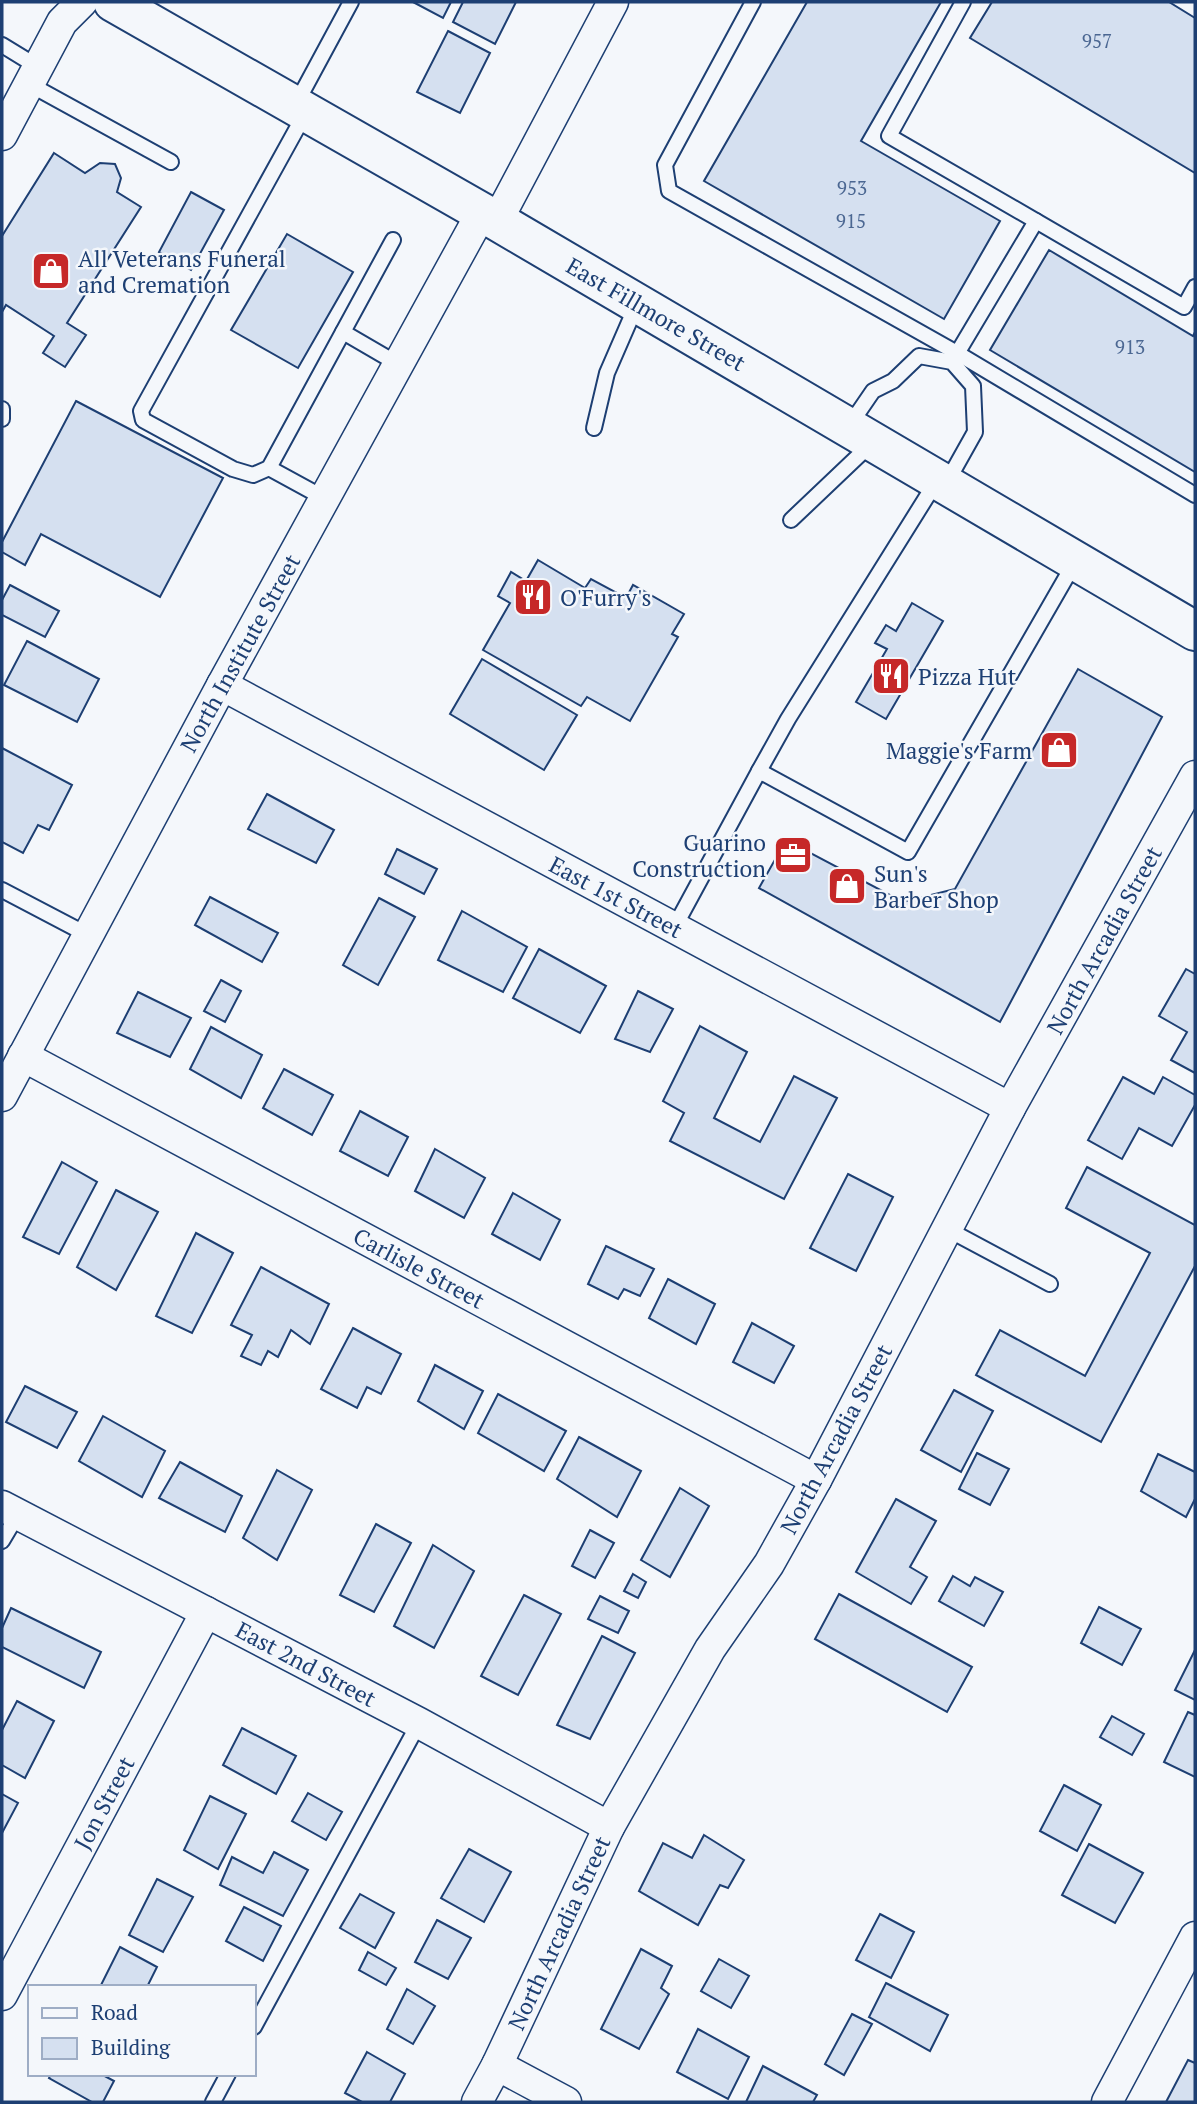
<svg xmlns="http://www.w3.org/2000/svg" width="1197" height="2104" font-family="'PT Serif',serif">
<rect width="100%" height="100%" fill="#f4f7fb"/>
<g fill="#d5e0f0" stroke="#1d3f73" stroke-width="2">
<path d="M413 2H451L443 18Z"/>
<path d="M463 2H516L495 44 453 22Z"/>
<path d="M807 2H941L861 141 1000 221 944 319 704 181Z"/>
<path d="M992 2H1169L1195 18V173L970 38Z"/>
<path d="M448 31 490 53 460 113 417 92Z"/>
<path d="M54 153 85 173 100 163 115 164 121 178 117 192 141 207 67 323 86 335 65 367 43 353 54 336 6 305 2 312V236Z"/>
<path d="M191 192 224 210 191 270 159 252Z"/>
<path d="M287 234 353 272 298 368 231 330Z"/>
<path d="M1049 250 1193 336 1195 332V472L990 350Z"/>
<path d="M76 401 223 478 160 597 41 534 25 565 2 552V542Z"/>
<path d="M538 560 585 588 591 579 626 598 633 585 684 614 672 634 678 637 630 721 587 697 581 706 483 650 510 603 498 596 511 572 526 581Z"/>
<path d="M10 585 59 611 45 637 2 615V600Z"/>
<path d="M912 603 943 621 886 719 856 702 887 649 875 643 886 625 896 631Z"/>
<path d="M27 641 99 679 77 722 4 685Z"/>
<path d="M482 659 577 715 544 770 450 714Z"/>
<path d="M1078 669 1162 717 1000 1022 759 888 786 840 903 902 955 889Z"/>
<path d="M2 748 72 785 49 830 38 825 23 853 2 842Z"/>
<path d="M267 794 334 830 316 863 248 829Z"/>
<path d="M397 849 437 869 424 894 385 874Z"/>
<path d="M210 897 278 933 262 962 195 925Z"/>
<path d="M379 898 415 917 378 985 343 965Z"/>
<path d="M462 911 527 947 503 992 438 960Z"/>
<path d="M539 949 606 986 580 1033 513 998Z"/>
<path d="M1186 969 1195 974V1073L1171 1060 1187 1032 1159 1016Z"/>
<path d="M221 980 241 991 225 1022 204 1011Z"/>
<path d="M638 991 673 1009 650 1052 615 1039Z"/>
<path d="M138 992 191 1018 170 1057 117 1033Z"/>
<path d="M700 1026 747 1052 714 1118 760 1142 794 1076 837 1098 784 1199 670 1141 684 1113 663 1101Z"/>
<path d="M211 1027 262 1055 241 1098 190 1069Z"/>
<path d="M284 1069 333 1095 312 1135 263 1108Z"/>
<path d="M1123 1077 1154 1094 1163 1077 1195 1095V1105L1172 1146 1139 1128 1122 1159 1088 1140Z"/>
<path d="M360 1111 408 1137 388 1176 340 1151Z"/>
<path d="M435 1149 485 1178 464 1218 415 1191Z"/>
<path d="M62 1162 97 1182 59 1254 23 1237Z"/>
<path d="M1087 1167 1195 1225V1266L1101 1442 976 1375 1000 1330 1085 1376 1150 1253 1066 1208Z"/>
<path d="M848 1174 893 1197 856 1271 810 1248Z"/>
<path d="M116 1190 158 1212 116 1290 77 1267Z"/>
<path d="M513 1193 560 1220 540 1260 492 1234Z"/>
<path d="M196 1233 233 1253 192 1333 156 1316Z"/>
<path d="M606 1246 654 1269 640 1296 624 1289 618 1299 588 1284Z"/>
<path d="M261 1267 329 1304 310 1344 291 1330 278 1357 268 1351 261 1365 241 1356 252 1335 231 1325Z"/>
<path d="M668 1279 715 1304 696 1344 649 1318Z"/>
<path d="M752 1323 794 1346 774 1383 733 1362Z"/>
<path d="M353 1328 401 1354 381 1394 367 1387 357 1408 321 1389Z"/>
<path d="M435 1365 483 1391 464 1429 418 1401Z"/>
<path d="M25 1386 77 1412 57 1448 6 1422Z"/>
<path d="M954 1390 993 1411 961 1472 921 1450Z"/>
<path d="M498 1394 566 1431 544 1471 478 1433Z"/>
<path d="M103 1416 165 1451 142 1497 79 1461Z"/>
<path d="M579 1437 641 1471 617 1517 557 1479Z"/>
<path d="M977 1453 1009 1469 990 1505 959 1489Z"/>
<path d="M1158 1454 1195 1472V1499L1186 1517 1141 1491Z"/>
<path d="M180 1462 242 1496 225 1532 159 1498Z"/>
<path d="M277 1470 312 1490 277 1560 243 1538Z"/>
<path d="M680 1488 709 1506 670 1577 641 1560Z"/>
<path d="M896 1499 936 1521 910 1567 927 1577 911 1604 856 1572Z"/>
<path d="M376 1524 411 1543 374 1612 340 1595Z"/>
<path d="M590 1530 614 1543 595 1578 572 1566Z"/>
<path d="M433 1545 474 1571 434 1648 394 1626Z"/>
<path d="M633 1574 646 1582 638 1598 624 1591Z"/>
<path d="M953 1576 970 1586 975 1577 1003 1592 984 1626 939 1601Z"/>
<path d="M839 1594 972 1667 947 1712 815 1639Z"/>
<path d="M524 1595 561 1614 518 1695 481 1676Z"/>
<path d="M600 1596 629 1611 618 1633 588 1619Z"/>
<path d="M1099 1607 1141 1629 1122 1665 1081 1643Z"/>
<path d="M11 1608 101 1652 84 1688 2 1647V1628Z"/>
<path d="M602 1636 635 1653 590 1739 557 1725Z"/>
<path d="M1195 1650V1700L1175 1690Z"/>
<path d="M17 1701 54 1721 25 1778 2 1765V1730Z"/>
<path d="M1188 1712 1195 1715V1777L1164 1762Z"/>
<path d="M1112 1716 1144 1734 1132 1755 1100 1737Z"/>
<path d="M242 1728 296 1756 276 1794 223 1765Z"/>
<path d="M1064 1785 1101 1805 1077 1851 1040 1831Z"/>
<path d="M308 1793 342 1812 326 1840 292 1821Z"/>
<path d="M2 1794 18 1803 2 1833Z"/>
<path d="M210 1796 246 1814 218 1869 184 1850Z"/>
<path d="M704 1835 744 1860 728 1888 720 1885 698 1925 639 1891 663 1843 692 1858Z"/>
<path d="M1089 1844 1143 1873 1115 1923 1062 1895Z"/>
<path d="M469 1849 511 1872 484 1922 441 1898Z"/>
<path d="M274 1852 308 1870 283 1916 220 1885 232 1857 263 1873Z"/>
<path d="M157 1879 193 1897 163 1952 129 1935Z"/>
<path d="M360 1894 394 1913 375 1948 340 1928Z"/>
<path d="M244 1907 281 1926 263 1961 226 1941Z"/>
<path d="M880 1914 914 1932 891 1978 856 1960Z"/>
<path d="M437 1920 471 1938 448 1979 415 1962Z"/>
<path d="M120 1947 157 1967 147 1987H100Z"/>
<path d="M641 1949 672 1966 661 1988 669 1994 639 2049 601 2029Z"/>
<path d="M368 1952 396 1968 386 1985 359 1970Z"/>
<path d="M719 1959 749 1976 731 2008 701 1991Z"/>
<path d="M886 1983 948 2015 930 2051 869 2017Z"/>
<path d="M407 1989 435 2006 413 2044 387 2029Z"/>
<path d="M852 2014 872 2024 844 2075 825 2064Z"/>
<path d="M698 2029 749 2057 728 2099 677 2072Z"/>
<path d="M367 2052 405 2074 390 2102H362L345 2093Z"/>
<path d="M1188 2060 1195 2063V2102H1166Z"/>
<path d="M763 2066 817 2095 813 2102H746Z"/>
<path d="M51 2074H101L114 2081 103 2102H92L49 2078Z"/>
</g>
<g fill="none" stroke-linecap="round" stroke-linejoin="round">
<g stroke="#1d3f73" stroke-width="18">
<g id="lane">
<path d="M753 2 665 165 669 191 957 353 1195 495"/>
<path d="M963 2 889 136 1036 221"/>
<path d="M2 45 38 67"/>
<path d="M29 84 171 162"/>
<path d="M296 104 351 2"/>
<path d="M306 112 141 411 143 420 233 469 253 475 269 468 393 240"/>
<path d="M343 332 398 364"/>
<path d="M952 362 1036 221 1184 307 1195 287"/>
<path d="M2 409V419"/>
<path d="M849 426 873 391 893 381 919 356 952 362 973 386 975 432 947 482"/>
<path d="M594 428 607 373 637 304"/>
<path d="M269 468 324 498"/>
<path d="M791 520 872 443"/>
<path d="M759 771 788 719 936 482"/>
<path d="M2 890 88 935"/>
<path d="M674 928 759 771 908 852 1075 562"/>
<path d="M947 1229 1050 1284"/>
<path d="M2 1541 18 1514"/>
<path d="M254 2027 419 1723"/>
<path d="M213 2102 228 2074"/>
</g>
</g>
<g stroke="#1d3f73" stroke-width="33">
<g id="street">
<path d="M2 135 62 22 82 2"/>
<path d="M497 221 613 2"/>
<path d="M222 685 1010 1108"/>
<path d="M23 1056 816 1480"/>
<path d="M2 1096 222 685 482 212"/>
<path d="M2 1506 419 1723 609 1827"/>
<path d="M2 1995 206 1612"/>
<path d="M497 2065 566 2102"/>
<path d="M477 2102 497 2065 609 1827 710 1649 769 1564 816 1480 1010 1108 1195 776"/>
<path d="M1107 2102 1195 1937"/>
</g>
</g>
<g stroke="#1d3f73" stroke-width="42">
<path id="primary" d="M113 2 497 221 1195 631"/>
</g>
<use href="#lane" stroke="#f4f7fb" stroke-width="14"/>
<use href="#street" stroke="#f4f7fb" stroke-width="30"/>
<use href="#primary" stroke="#f4f7fb" stroke-width="38"/>
</g>
<defs>
<g id="shop-square" transform="scale(2.0125)"><rect x="-9" y="-9" width="18" height="18" rx="4" fill="#c62828" stroke="#f4f7fb"/><path d="M-5-2.5h2.3a2.7 3.5 0 0 1 5.4 0H5L5.5 6h-11ZM-1.5-2.5h3a1.5 2.3 0 0 0-3 0Z" fill="#fff"/></g>
<g id="restaurant-square" transform="scale(2.0125)"><rect x="-9" y="-9" width="18" height="18" rx="4" fill="#c62828" stroke="#f4f7fb"/><path d="M-5-6h1v4h1v-4h1v4h1v-4h1v5L-1.5 .5V6h-2V.5L-5-1ZM5-6V6H3V1.5H1.5Q1.5-4 5-6Z" fill="#fff"/></g>
<g id="office-square" transform="scale(2.0125)"><rect x="-9" y="-9" width="18" height="18" rx="4" fill="#c62828" stroke="#f4f7fb"/><path d="M-6-3h4V-5.5h4V-3h4V5H-6ZM-1-4.5V-3h2v-1.5ZM-6 0V1H6V0Z" fill="#fff"/></g>
</defs>
<g fill-rule="evenodd">
<use href="#shop-square" x="51" y="271"/>
<use href="#restaurant-square" x="533" y="597"/>
<use href="#restaurant-square" x="891" y="676"/>
<use href="#shop-square" x="1059" y="750"/>
<use href="#office-square" x="793" y="855"/>
<use href="#shop-square" x="847" y="886"/>
</g>
<g text-anchor="middle" dominant-baseline="central" stroke-width="5" stroke-linejoin="round" paint-order="stroke">
<g font-size="19" fill="#4b6792">
<text x="1097" y="40">957</text>
<text x="852" y="187">953</text>
<text x="851" y="220">915</text>
<text x="1130" y="346">913</text>
</g>
<g font-size="23" fill="#1d3f73" stroke="#f4f7fb" text-anchor="start">
<text x="78" y="258">All Veterans Funeral<tspan x="78" dy="26">and Cremation</tspan></text>
<text x="560" y="597">O'Furry's</text>
<text x="918" y="676">Pizza Hut</text>
<text x="1032" y="750" text-anchor="end">Maggie's Farm</text>
<text x="766" y="842" text-anchor="end">Guarino<tspan x="766" dy="26">Construction</tspan></text>
<text x="874" y="873">Sun's<tspan x="874" dy="26">Barber Shop</tspan></text>
</g>
<g font-size="23" fill="#1d3f73" stroke="#f4f7fb">
<text transform="translate(656 314) rotate(30)">East Fillmore Street</text>
<text transform="translate(240 653) rotate(-61)">North Institute Street</text>
<text transform="translate(616 897) rotate(28)">East 1st Street</text>
<text transform="translate(1104 940) rotate(-61)">North Arcadia Street</text>
<text transform="translate(419 1268) rotate(28)">Carlisle Street</text>
<text transform="translate(836 1439) rotate(-62)">North Arcadia Street</text>
<text transform="translate(306 1664) rotate(28)">East 2nd Street</text>
<text transform="translate(104 1803) rotate(-62)">Jon Street</text>
<text transform="translate(559 1933) rotate(-65)">North Arcadia Street</text>
</g>
</g>
<rect width="1197" height="2104" fill="none" stroke="#1d3f73" stroke-width="7"/>
<rect x="28" y="1985" width="228" height="91" fill="#f4f7fb" stroke="#9eadc5" stroke-width="2"/>
<rect x="42" y="2008" width="35" height="10" fill="#f4f7fb" stroke="#9eadc5" stroke-width="2"/>
<text x="91" y="2020" font-size="21" fill="#1d3f73">Road</text>
<rect x="42" y="2038" width="35" height="21" fill="#d5e0f0" stroke="#9eadc5" stroke-width="2"/>
<text x="91" y="2055" font-size="21" fill="#1d3f73">Building</text>
</svg>
